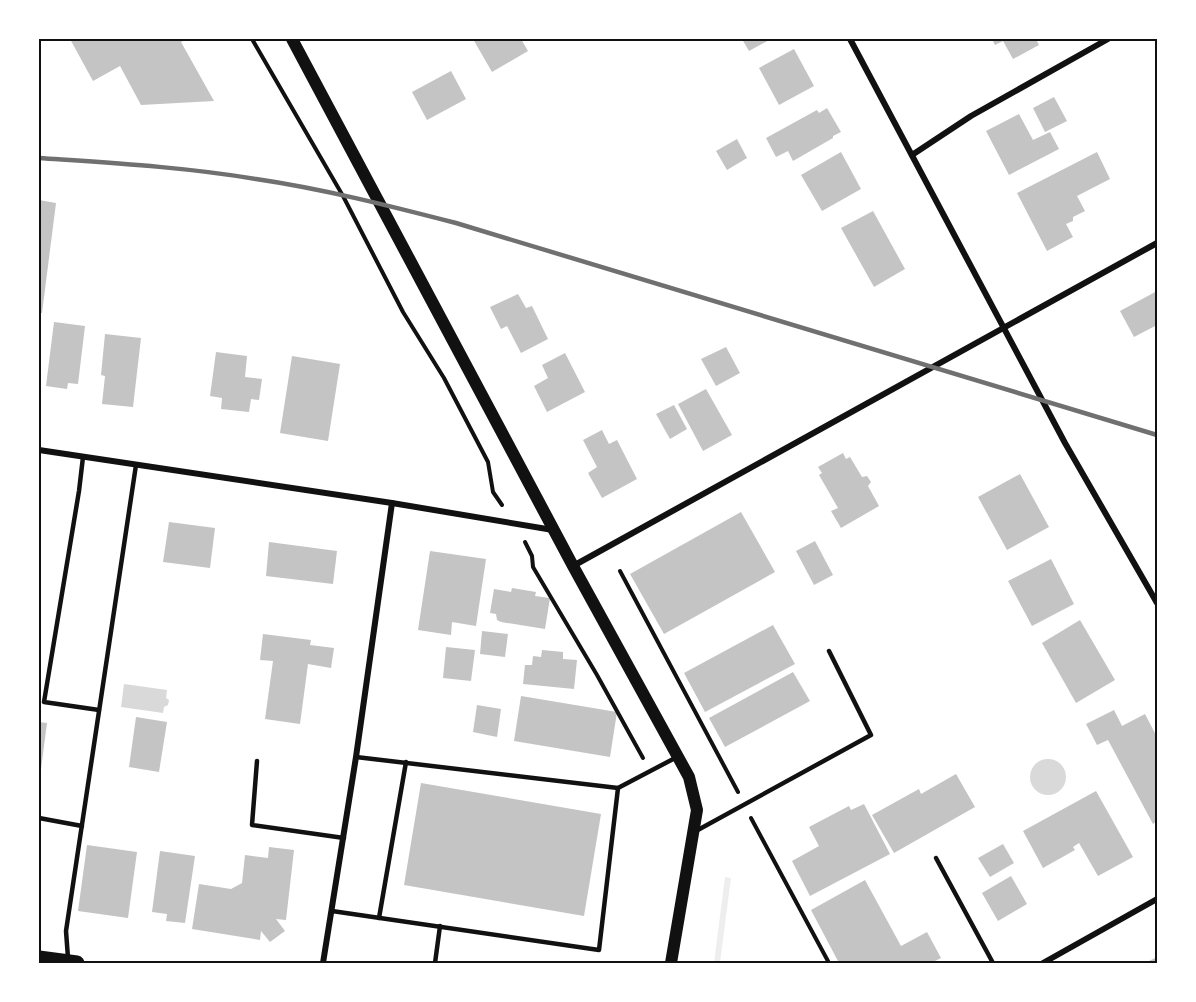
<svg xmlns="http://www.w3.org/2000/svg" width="1196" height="1002" font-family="Signika,sans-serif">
<rect width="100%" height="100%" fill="#fff"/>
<path fill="#eee" d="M725 877 731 878 720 963H714Z"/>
<g fill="#d9d9d9">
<path d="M124 684 167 690 166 698 169 700 168 705 164 707 163 713 121 707Z"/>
<circle cx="1048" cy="777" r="18"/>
</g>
<g fill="#c4c4c4">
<path d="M70 39H186L181 42 214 101 141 105 120 66 93 81Z"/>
<path d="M473 39H521L528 51 492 72Z"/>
<path d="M742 39H771L749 51Z"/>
<path d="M992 39H1036L1039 45 1013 59 1003 41 995 45Z"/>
<path d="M794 49 814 86 779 105 759 68Z"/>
<path d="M451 71 466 99 427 120 412 92Z"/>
<path d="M1054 97 1067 121 1045 132 1033 108Z"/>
<path d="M827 108 841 132 833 136V138L793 161 788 151 776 157 766 138 817 110 819 113Z"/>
<path d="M1019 114 1033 140 1050 132 1059 149 1009 175 986 131Z"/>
<path d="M737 139 747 158 727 170 716 151Z"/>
<path d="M841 152 861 189 822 211 801 175Z"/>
<path d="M1097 152 1110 179 1077 196 1085 211 1073 217V221L1066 224 1073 237 1047 251 1017 193Z"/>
<path d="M39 200 56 203 42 313H39Z"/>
<path d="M873 211 905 269 874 287 841 228Z"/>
<path d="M1157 291V325L1134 337 1120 311Z"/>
<path d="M518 294 526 308 532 306 548 339 521 353 507 326 501 329 490 307Z"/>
<path d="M54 322 85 326 78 384 68 383 67 389 46 386Z"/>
<path d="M105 334 141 338 133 407 102 404 105 376 101 375Z"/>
<path d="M726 347 740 373 716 386 701 359Z"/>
<path d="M216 352 247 356 245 377 262 379 259 400 251 399 249 412 221 409 222 398 210 396Z"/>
<path d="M565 353 585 392 547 412 534 386 548 378 542 365Z"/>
<path d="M292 356 340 364 328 441 280 433Z"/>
<path d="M706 389 732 435 703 451 678 404Z"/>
<path d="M674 405 687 429 670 439 656 414Z"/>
<path d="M602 430 609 444 617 440 637 479 602 498 588 473 597 467 583 440Z"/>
<path d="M843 453 846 459 850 457 862 477 867 476 871 482 868 486 879 506 841 528 831 511 838 508 819 475 822 473 818 467Z"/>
<path d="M1020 474 1049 527 1007 550 978 497Z"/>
<path d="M741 512 775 572 664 634 630 574Z"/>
<path d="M169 522 215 528 210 568 163 562Z"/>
<path d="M815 541 833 575 814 585 796 551Z"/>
<path d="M269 542 337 551 333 584 266 576Z"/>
<path d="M430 551 486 559 476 626 452 622 451 635 418 630Z"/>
<path d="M1051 559 1074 604 1032 626 1008 581Z"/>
<path d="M512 588 536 592 535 596 550 598 545 629 501 622 497 620 496 614 490 613 494 589 511 592Z"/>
<path d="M1080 620 1115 680 1076 703 1042 643Z"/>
<path d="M773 625 795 664 705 712 684 673Z"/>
<path d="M482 631 508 634 505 657 480 654Z"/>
<path d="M263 634 311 640 310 645 334 648 331 668 308 664 300 724 265 719 273 661 260 660Z"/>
<path d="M446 647 475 650 471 681 443 678Z"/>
<path d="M542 650 563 652V659L577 660 574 689 523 684 525 665H532L533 656 541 657Z"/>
<path d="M793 672 810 701 725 747 709 718Z"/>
<path d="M521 696 617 712 610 757 514 741Z"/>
<path d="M477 705 501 709 497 737 473 732Z"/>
<path d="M1114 710 1122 726 1145 714 1157 737V821L1153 824 1108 740 1097 745 1086 724Z"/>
<path d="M136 717 167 722 159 772 129 767Z"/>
<path d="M39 722 47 723 40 777 39 776Z"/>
<path d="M956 774 975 807 894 853 872 815 919 789 921 794Z"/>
<path d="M421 783 601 814 584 916 404 885Z"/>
<path d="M1096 791 1133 857 1098 876 1079 843 1073 847 1075 850 1043 868 1023 831Z"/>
<path d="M864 804 890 854 810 896 792 861 819 846 809 827 849 806 851 810Z"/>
<path d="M1003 844 1014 863 990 877 978 858Z"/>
<path d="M87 845 137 852 128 918 78 911Z"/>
<path d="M269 847 294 850 286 920 276 919 285 931 270 942 261 931 260 940 192 929 199 884 231 889 242 883 245 855 268 858Z"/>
<path d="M160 851 195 856 185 923 166 921 167 914 152 912Z"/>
<path d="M1011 876 1027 904 998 921 982 893Z"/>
<path d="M865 880 901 946 927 932 941 958 931 963H839L811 910Z"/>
<path d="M1157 957V963H1145Z"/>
</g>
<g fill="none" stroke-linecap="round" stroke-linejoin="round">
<g stroke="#111" stroke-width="4">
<path d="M252 39 343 196 403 312 444 378 488 462 493 492 502 505"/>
<path d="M525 542 532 556 533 567 597 675 643 758"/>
<path d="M620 571 738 792"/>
<path d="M751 818 829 963"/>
</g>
<g stroke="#111" stroke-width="4.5">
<path d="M83 457 79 491 44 702 99 710"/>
<path d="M356 757 618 788 677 757"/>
<path d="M257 761 252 825 344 838"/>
<path d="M39 818 82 826"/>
<path d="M696 831 871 735 829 651"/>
<path d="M936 858 993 963"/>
<path d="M332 911 599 950 618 788"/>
<path d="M379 918 406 762"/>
<path d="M68 958 66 931 136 465"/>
<path d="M435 963 440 926"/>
</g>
<g stroke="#111" stroke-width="6">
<path d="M850 39 1065 443 1157 603"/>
<path d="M912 155 971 116 1108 39"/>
<path d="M39 450 392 503 553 530"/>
<path d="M573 566 1157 243"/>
<path d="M323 963 356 757 392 503"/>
<path d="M1043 963 1157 899"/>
</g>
<path stroke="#111" stroke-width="12" d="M292 39 573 566 689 777 697 810 671 963"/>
<path stroke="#111" stroke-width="15" d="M39 958 77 963"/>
<path stroke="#707070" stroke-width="4.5" d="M39 158C112 163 184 167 256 179 324 189 390 206 456 223L1157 435"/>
</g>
<rect width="1196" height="1002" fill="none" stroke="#ffffff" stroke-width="81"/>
<rect x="40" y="40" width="1116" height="922" fill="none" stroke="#111" stroke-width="2"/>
</svg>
